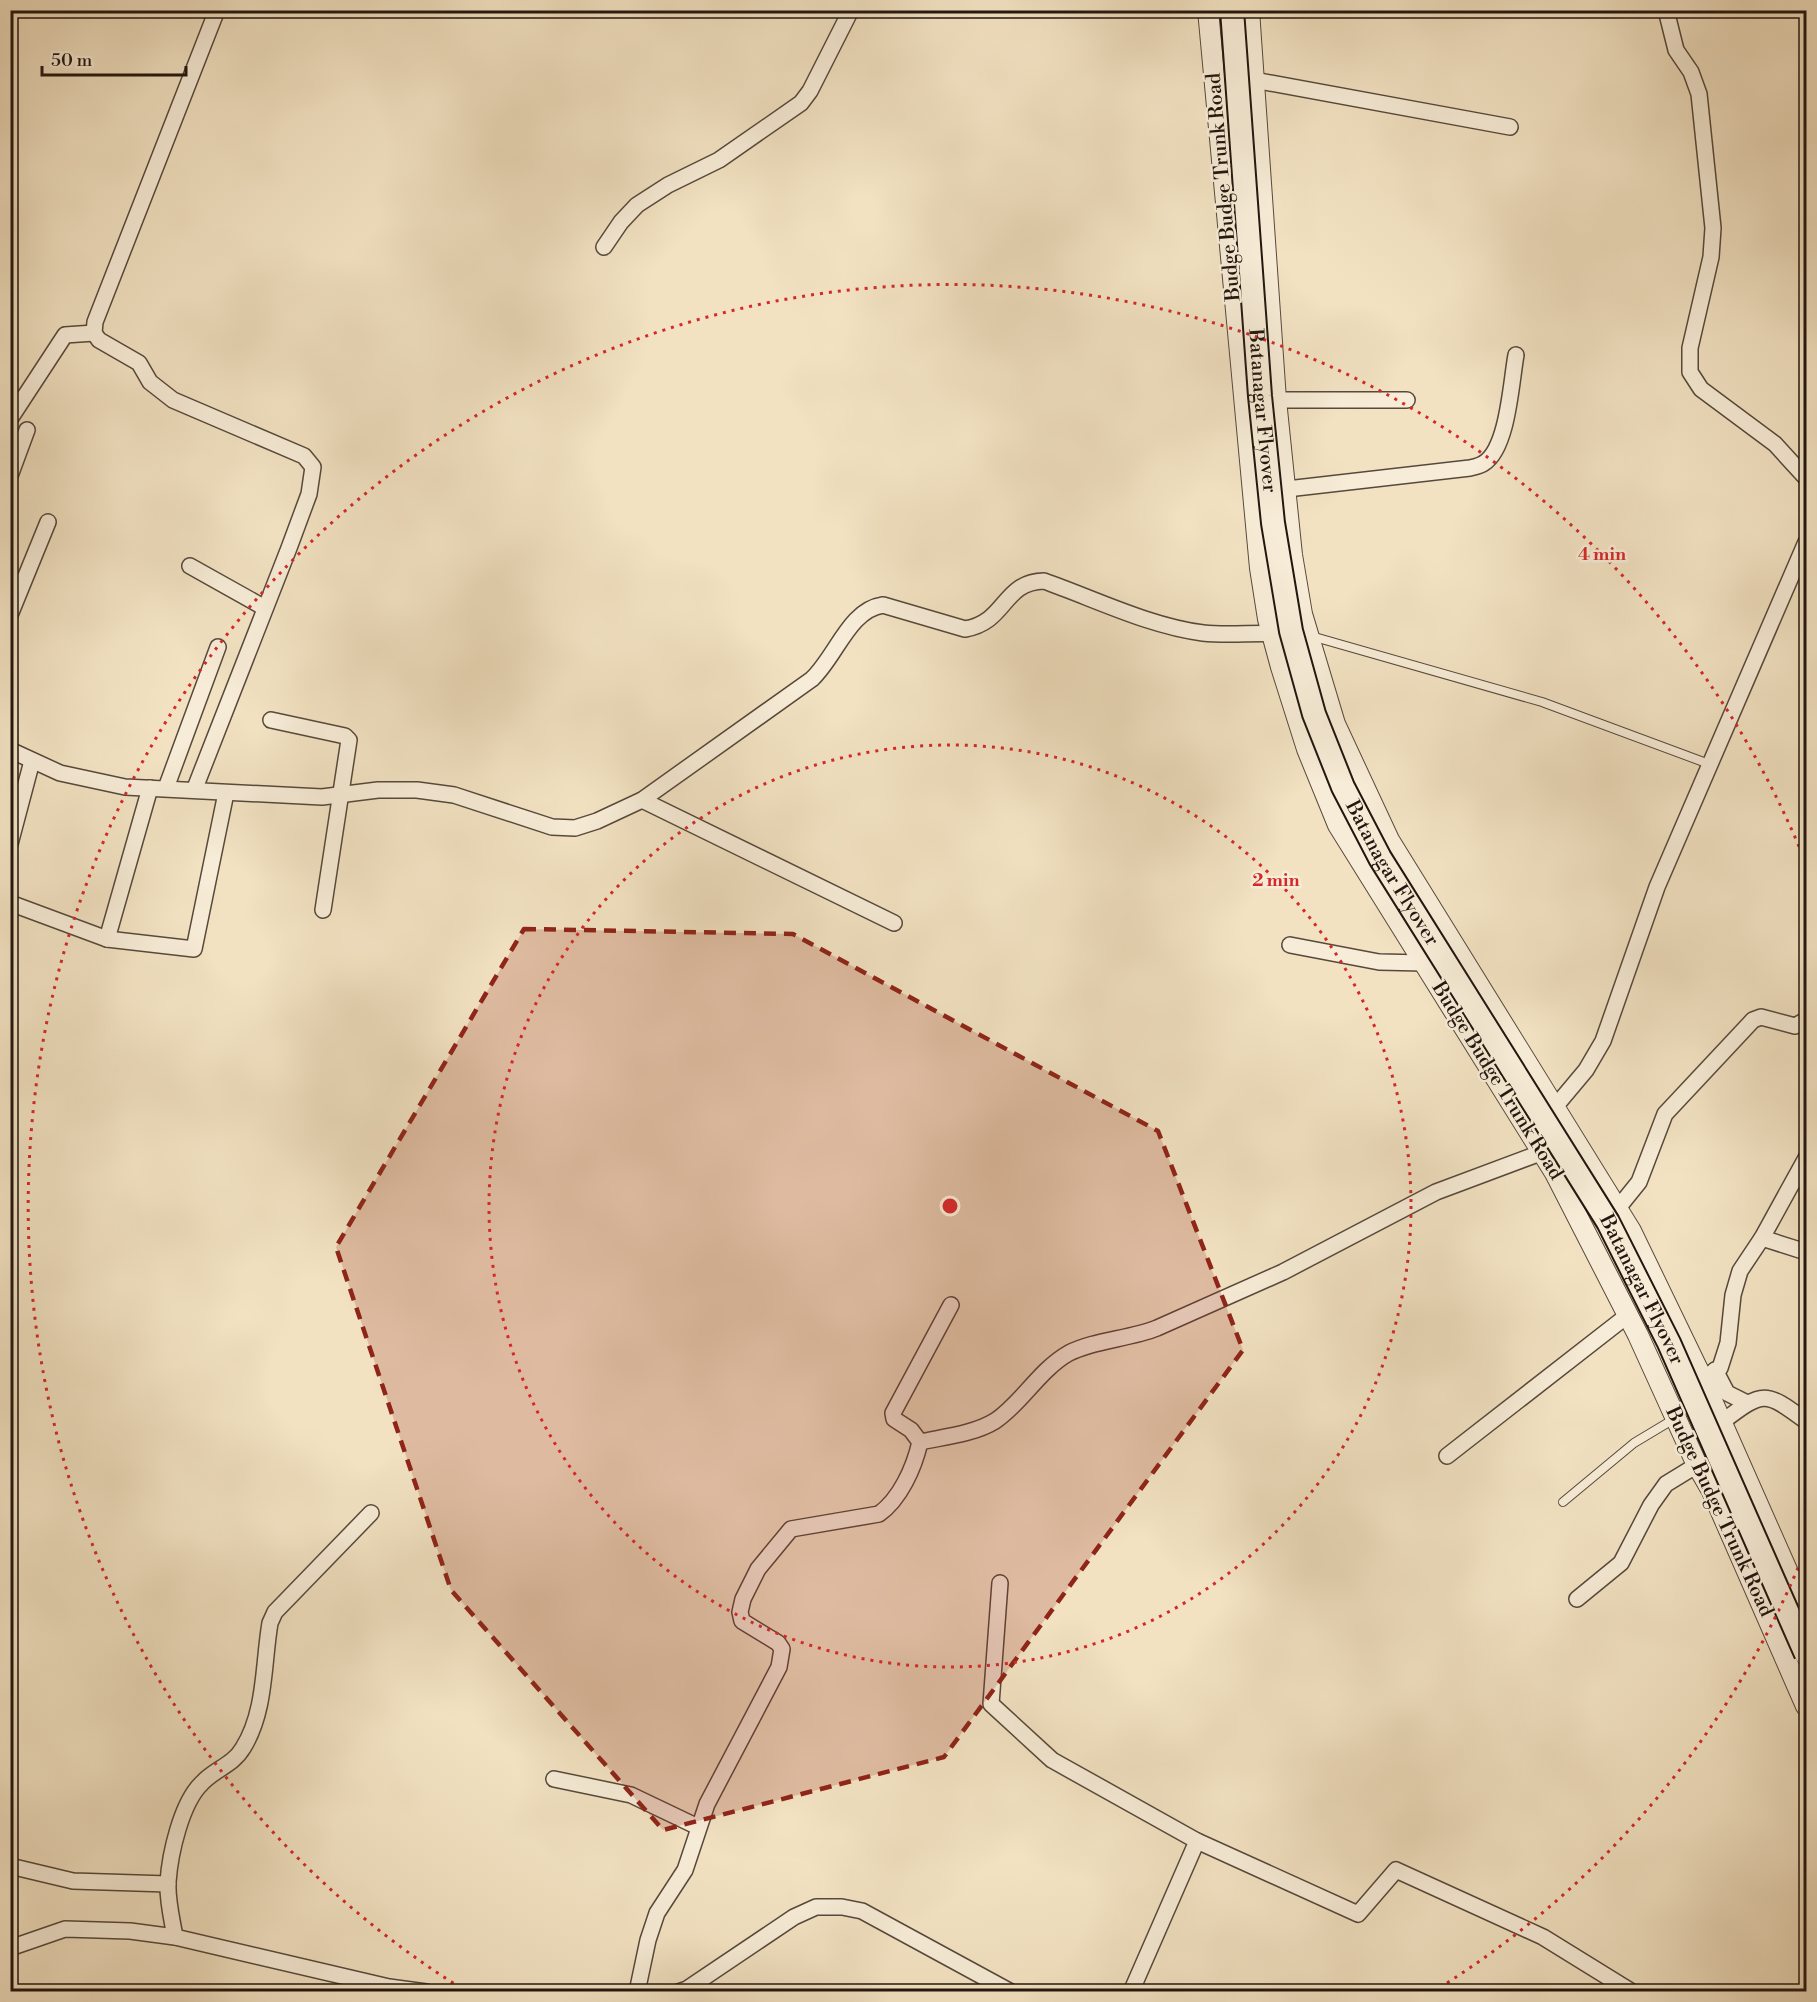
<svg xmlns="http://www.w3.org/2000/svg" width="1817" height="2002" font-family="'Libre Bodoni',serif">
<rect width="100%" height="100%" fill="#f2e2c2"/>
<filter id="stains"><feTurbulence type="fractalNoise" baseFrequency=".00333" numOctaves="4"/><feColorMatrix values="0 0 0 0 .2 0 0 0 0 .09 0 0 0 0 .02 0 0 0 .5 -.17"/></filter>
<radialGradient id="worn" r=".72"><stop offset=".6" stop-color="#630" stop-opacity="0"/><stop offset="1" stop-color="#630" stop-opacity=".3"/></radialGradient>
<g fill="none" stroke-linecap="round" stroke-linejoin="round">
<g stroke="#57493c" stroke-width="10">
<g id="service">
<path d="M1311 636 1542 702 1709 764"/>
<path d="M1563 1502 1634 1443 1674 1419"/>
</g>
</g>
<g stroke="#57493c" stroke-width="18">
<g id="minor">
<path d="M1666 10 1676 50 1691 72 1699 94 1713 228 1711 257 1690 348V372L1701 389 1775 444 1806 478"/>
<path d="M1254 80 1510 127"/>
<path d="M604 247 621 222 637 205 668 185 719 160 801 103 810 91 851 10"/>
<path d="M1276 400H1407"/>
<path d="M10 419 65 335 94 333"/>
<path d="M10 476 27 430"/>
<path d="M1287 489 1470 468C1474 467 1480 466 1484 463 1508 448 1511 382 1516 355"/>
<path d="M190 566 265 608"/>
<path d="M10 615 48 522"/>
<path d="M271 720 345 736 349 740 323 910"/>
<path d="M10 750 60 773 125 787 322 797 378 790H417L454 795 552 827 575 828 597 821 642 800 812 679C837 655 849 610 883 605L965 629C1007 622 1002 582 1044 581 1095 599 1149 626 1203 633 1230 636 1255 632 1282 634"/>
<path d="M166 788 218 647"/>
<path d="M195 788 289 548 309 494 313 467 304 456 173 400 150 382 139 363 99 340 94 333 95 322 217 10"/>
<path d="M642 800 894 923"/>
<path d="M10 844 32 761"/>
<path d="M10 903 107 939 194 949 226 793"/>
<path d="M107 939 150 788"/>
<path d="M1290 945 1379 962 1424 963"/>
<path d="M1555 1107 1586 1070 1603 1041 1657 887 1806 542"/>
<path d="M1618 1208 1639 1182 1665 1114 1753 1020 1761 1017 1795 1026 1806 1020"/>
<path d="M1762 1238 1806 1252"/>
<path d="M1715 1370 1727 1393 1747 1403"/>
<path d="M1702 1378 1720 1368 1728 1343 1733 1295 1740 1271 1762 1238 1806 1158"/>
<path d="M1722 1422C1764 1390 1765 1391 1806 1421"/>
<path d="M920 1442C943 1437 974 1434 995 1421 1022 1403 1039 1370 1069 1353 1094 1340 1130 1339 1157 1328L1283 1272 1436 1192 1543 1152"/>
<path d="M1447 1456 1628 1315"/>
<path d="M1000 1583 991 1704 1052 1760 1197 1841 1131 1992"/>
<path d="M1577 1599 1621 1563 1651 1505 1666 1484 1697 1465"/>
<path d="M554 1779 631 1795 698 1827"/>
<path d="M1197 1841 1358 1914 1396 1870 1543 1937 1632 1992"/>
<path d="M10 1866 73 1881 168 1884"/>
<path d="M175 1937C172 1919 167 1900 168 1882 170 1854 181 1803 202 1783 215 1769 233 1765 243 1748 266 1711 263 1664 270 1623L275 1612 371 1513"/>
<path d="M10 1948 65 1929 130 1931 175 1937 389 1987 426 1992"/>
<path d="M637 1992 648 1940 657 1913 685 1870 707 1804 779 1667 782 1649 778 1643 742 1621 740 1612 743 1599 758 1569 791 1529 879 1514C900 1499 914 1468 920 1442L911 1430 894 1419 893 1413 951 1305"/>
<path d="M678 1992 687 1989 794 1917 816 1907H842L862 1911 1011 1992"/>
</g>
</g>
<g stroke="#57493c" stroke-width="22">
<g id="tertiary">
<path d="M1208 10 1260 568 1268 619 1281 667 1307 749 1338 825 1555 1173 1638 1335 1697 1465 1712 1491 1806 1706"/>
<path d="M1249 10 1276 400 1292 555 1302 614 1335 724 1389 840 1631 1231 1702 1378 1806 1613"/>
</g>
</g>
<use href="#service" stroke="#f7ecd7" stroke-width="8"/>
<use href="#minor" stroke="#f7ecd7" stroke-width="15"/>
<use href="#tertiary" stroke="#f7ecd7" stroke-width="20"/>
<g stroke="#231610" stroke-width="26" stroke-linecap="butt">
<g id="secondary-bridge">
<path id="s1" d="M1232 10 1260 396 1273 523 1291 631 1314 714 1343 787 1380 858 1608 1222 1669 1343 1806 1654"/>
</g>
</g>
<use href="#secondary-bridge" stroke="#f7ecd7" stroke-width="22"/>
</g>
<path fill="#8f2418" fill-opacity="0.2" stroke="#8f2418" stroke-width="4.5" stroke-dasharray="12 8" stroke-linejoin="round" d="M524 929 793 934 1158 1131 1243 1350 944 1757 663 1830 451 1590 336 1247Z"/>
<g fill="none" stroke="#d62828" stroke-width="3" stroke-dasharray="3 6">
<circle cx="950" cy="1206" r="461"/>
<path d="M1805 1551A922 922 0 0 1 1439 1988M461 1988A922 922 0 1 1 1805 861"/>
</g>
<g text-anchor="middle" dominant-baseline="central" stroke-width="5" stroke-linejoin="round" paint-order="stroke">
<g font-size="20" fill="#231610" stroke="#f7ecd7">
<text transform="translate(1224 187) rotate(-95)">Budge Budge Trunk Road</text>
<text stroke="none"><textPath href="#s1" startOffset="402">Batanagar Flyover</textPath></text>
<text stroke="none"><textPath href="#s1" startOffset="888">Batanagar Flyover</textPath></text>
<text transform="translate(1497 1081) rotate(58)">Budge Budge Trunk Road</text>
<text stroke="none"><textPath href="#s1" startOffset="1374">Batanagar Flyover</textPath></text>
<text transform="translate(1719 1512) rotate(65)">Budge Budge Trunk Road</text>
</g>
</g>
<circle cx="950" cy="1206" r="9" fill="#d62828" stroke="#f7ecd7" stroke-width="3"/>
<g font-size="18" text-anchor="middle" font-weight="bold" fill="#d62828" stroke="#f7ecd7" stroke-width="5" stroke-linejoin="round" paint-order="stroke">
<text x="1602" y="560">4 min</text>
<text x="1276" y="886">2 min</text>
</g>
<rect width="1817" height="2002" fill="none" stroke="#f2e2c2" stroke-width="36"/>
<rect x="12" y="12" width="1793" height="1978" fill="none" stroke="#231610" stroke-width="3"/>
<rect x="18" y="18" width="1781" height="1966" fill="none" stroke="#231610" stroke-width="1.5"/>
<path d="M42 66v9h144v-9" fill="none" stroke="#231610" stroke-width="3"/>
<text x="51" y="66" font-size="18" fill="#231610" stroke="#f7ecd7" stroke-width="4.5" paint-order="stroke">50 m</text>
<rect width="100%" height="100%" filter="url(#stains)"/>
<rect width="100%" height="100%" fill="url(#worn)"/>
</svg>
